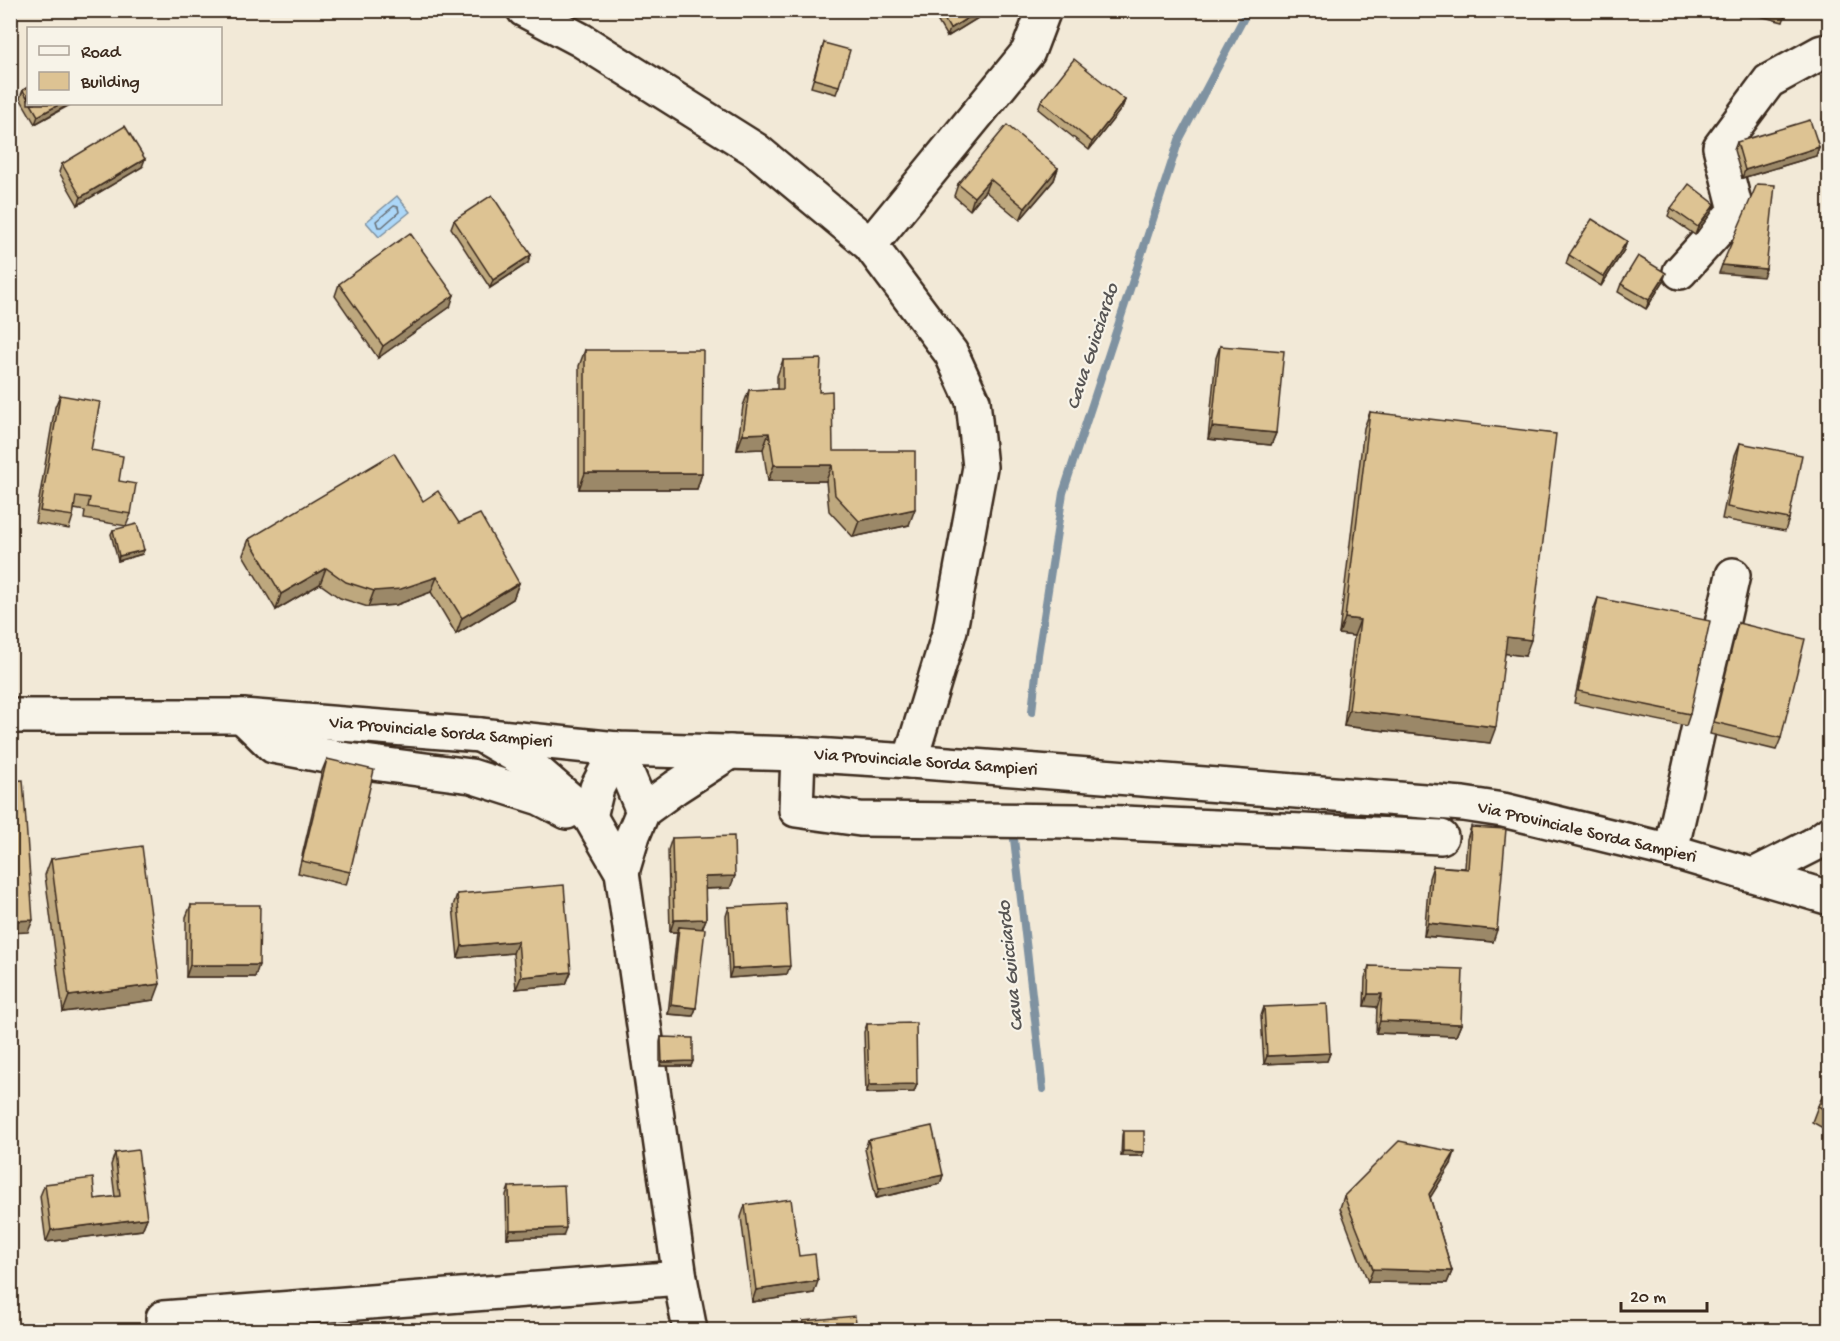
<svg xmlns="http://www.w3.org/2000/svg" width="1840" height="1341" font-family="'Gochi Hand',sans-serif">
<rect width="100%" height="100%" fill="#f2e9d7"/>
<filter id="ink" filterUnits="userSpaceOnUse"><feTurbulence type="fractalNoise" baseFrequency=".0167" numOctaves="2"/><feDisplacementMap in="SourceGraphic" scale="12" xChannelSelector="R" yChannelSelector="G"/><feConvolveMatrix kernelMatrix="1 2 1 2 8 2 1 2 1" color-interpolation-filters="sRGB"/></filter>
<g filter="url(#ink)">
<path fill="#acd7f8" stroke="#7f92a1" stroke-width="1.5" d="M397 196 410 212 379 237 366 222Z"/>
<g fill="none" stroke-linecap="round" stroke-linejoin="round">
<path stroke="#686f75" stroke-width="1.5" d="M394 206 398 207 399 212 382 227H378L376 221Z"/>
<g stroke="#7f92a1" stroke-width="8">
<path d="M1032 712 1038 655 1063 493 1179 140 1248 10"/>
<path d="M1014 839 1043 1089"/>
</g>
<g stroke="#3b2a1e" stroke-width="38">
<g id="minor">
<path d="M524 10 581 40 756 150 870 245 951 353 973 401 980 467 950 630 910 761"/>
<path d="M870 245 1028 52 1044 10"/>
<path d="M1680 272 1736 210 1720 147 1769 81 1822 52 1830 51"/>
<path d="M242 716 273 746 342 759 471 776 540 798 567 812"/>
<path d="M480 735 525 761 590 817 622 872 680 1278 690 1330"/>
<path d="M617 749 643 811"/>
<path d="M798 754 796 810 860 819 1077 821 1441 837"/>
<path d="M590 817 597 788 617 749"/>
<path d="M1671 851 1733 575"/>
<path d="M622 872 633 835 643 811 676 787 730 752"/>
<path d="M1754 875 1813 845 1830 833"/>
<path d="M163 1318 680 1278"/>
</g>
</g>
<g stroke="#3b2a1e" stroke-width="38">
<path id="tertiary" d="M10 716H242L480 735 617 749 798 754 910 761 1463 804 1503 810 1671 851 1830 898"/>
</g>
<use href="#minor" stroke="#f7f3e8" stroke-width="33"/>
<use href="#tertiary" stroke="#f7f3e8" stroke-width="33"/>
</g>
<g fill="#bea87e" stroke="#3b2a1e" stroke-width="1.5">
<path d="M931 10H991L947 37Z"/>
<path d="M1742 10H1787L1783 22 1741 11Z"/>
<path d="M824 43 839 86 836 94 811 87Z"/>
<path d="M1830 76V130L1822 129Z"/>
<path d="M28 87V104H70V105L35 124 20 98 23 90Z"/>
<path d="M1125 100 1122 108 1089 150 1038 109 1041 101Z"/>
<path d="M1737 142 1819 147 1816 156 1742 178 1734 150Z"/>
<path d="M62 164 142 167 78 205 59 172Z"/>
<path d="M1058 168 1054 180 1020 220 985 191 970 210 954 196 958 184Z"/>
<path d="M1671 208 1712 212 1695 235 1668 216Z"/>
<path d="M454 220 528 263 490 288 451 228Z"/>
<path d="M1627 241 1624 250 1601 286 1566 264 1569 255Z"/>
<path d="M1663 282 1646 309 1618 292 1621 284Z"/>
<path d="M339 284 450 307 378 358 335 296Z"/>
<path d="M1220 346 1276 433 1271 445 1208 439 1216 358Z"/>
<path d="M585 350 702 473 697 489H579V366Z"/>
<path d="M783 360 819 392 833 451 909 525 853 537 829 511 826 481H768L763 449 737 450 743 406 749 390 777 389V376Z"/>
<path d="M60 395 91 450 119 481 131 514 126 526 84 519 85 511 74 509 73 516 69 529 35 523 55 407Z"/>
<path d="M1370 412 1525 656 1505 653 1490 743 1344 726 1354 636 1339 634 1364 428Z"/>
<path d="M1740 443 1789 519 1785 531 1722 519 1735 455Z"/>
<path d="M423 501 459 523 519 583 513 599 456 634 431 592 396 605 368 607 340 598 320 584 276 610 243 555 249 539Z"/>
<path d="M113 530 144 550 142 554 118 561 111 534Z"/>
<path d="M1598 598 1690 714 1686 726 1574 703 1593 611Z"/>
<path d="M1738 623 1781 738 1776 750 1710 734 1734 635Z"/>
<path d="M327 759 350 872 346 885 298 873 322 771Z"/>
<path d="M1471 827 1493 942 1424 936 1429 878 1433 866 1465 868 1467 839Z"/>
<path d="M672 838 730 888 705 889 706 919 702 929 696 1008 693 1016 668 1014 677 932H670L668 850Z"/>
<path d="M51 859 154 1000 63 1012 45 875Z"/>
<path d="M457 894 571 972 566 984 516 989 513 953 458 958 453 906Z"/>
<path d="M191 905 255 977H186V917Z"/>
<path d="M729 907 787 974 729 978 726 916Z"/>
<path d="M1369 966 1461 1024 1456 1036 1376 1033 1377 1007 1364 1006 1365 978Z"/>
<path d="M1264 1007 1330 1053 1327 1061 1264 1064 1261 1016Z"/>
<path d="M867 1024 917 1084 914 1092 866 1093 864 1032Z"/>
<path d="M661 1037 693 1061 691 1066H660V1042Z"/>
<path d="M1830 1081V1132L1812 1122 1818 1106Z"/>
<path d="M1123 1131 1142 1156H1121L1122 1135Z"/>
<path d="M868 1140 943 1175 940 1184 876 1198 865 1149Z"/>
<path d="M115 1153 147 1218 142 1230 46 1242 40 1196 45 1184 95 1199 115 1197 111 1165Z"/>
<path d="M1451 1164 1430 1197 1452 1271 1447 1283 1368 1282 1340 1208 1344 1196Z"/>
<path d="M509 1187 563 1236 507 1238 506 1195Z"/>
<path d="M745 1205 799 1256 814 1293 752 1302 741 1217Z"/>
<path d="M803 1321 857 1330H800Z"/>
</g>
<g fill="#9b8867" stroke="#3b2a1e" stroke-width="1.5">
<path d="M980 10H991L947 37 950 29Z"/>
<path d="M1125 100 1122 108 1089 150 1092 142Z"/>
<path d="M60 104H70L35 124 38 116Z"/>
<path d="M1819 147 1816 156 1742 178 1745 170Z"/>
<path d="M145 159 142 167 78 205 81 197Z"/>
<path d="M1058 168 1054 180 1020 220 1025 208Z"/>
<path d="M990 179 985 191 970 210 974 197Z"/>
<path d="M1715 204 1712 212 1695 235 1698 227Z"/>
<path d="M1627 241 1624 250 1601 286 1604 277Z"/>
<path d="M531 255 528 263 490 288 493 280Z"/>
<path d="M1722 265 1766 269 1763 277 1719 273Z"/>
<path d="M1666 273 1663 282 1646 309 1649 300Z"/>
<path d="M454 295 450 307 378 358 383 346Z"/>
<path d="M1212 427 1276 433 1271 445 1208 439Z"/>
<path d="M769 433 763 449 737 450 743 434Z"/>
<path d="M774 465H832L826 481H768Z"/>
<path d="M585 473H702L697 489H579Z"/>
<path d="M915 509 909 525 853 537 859 521Z"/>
<path d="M144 550 142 554 118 561 119 556Z"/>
<path d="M326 568 320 584 276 610 281 594Z"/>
<path d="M437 577 431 592 396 605 368 607 374 591Z"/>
<path d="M519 583 513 599 456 634 462 618Z"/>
<path d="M1345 618 1360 620 1354 636 1339 634Z"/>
<path d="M1507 637 1531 640 1525 656 1501 653Z"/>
<path d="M1349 710 1496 727 1490 743 1344 726Z"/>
<path d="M735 876 730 888 700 889 705 877Z"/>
<path d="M706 919 701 931 679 927 677 932H670L674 920Z"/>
<path d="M33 920 28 932 10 933V921Z"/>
<path d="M1428 923 1497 930 1493 942 1424 936Z"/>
<path d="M518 941 513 953 458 958 462 946Z"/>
<path d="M190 965H259L255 977H186Z"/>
<path d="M790 966 787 974 729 978 732 969Z"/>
<path d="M571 972 566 984 516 989 521 977Z"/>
<path d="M160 984 154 1000 63 1012 69 996Z"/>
<path d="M1368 994H1382L1377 1007 1364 1006Z"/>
<path d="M671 1005 696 1008 693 1016 668 1014Z"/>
<path d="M1380 1021 1461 1024 1456 1036 1376 1033Z"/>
<path d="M1330 1053 1327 1061 1264 1064 1267 1056Z"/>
<path d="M693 1061 691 1066H660L662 1062Z"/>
<path d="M917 1084 914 1092 866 1093 869 1085Z"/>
<path d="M1123 1151 1144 1152 1142 1156H1121Z"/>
<path d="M1455 1152 1451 1164 1425 1206 1429 1194Z"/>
<path d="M943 1175 940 1184 876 1198 879 1189Z"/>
<path d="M147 1218 142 1230 46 1242 51 1230Z"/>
<path d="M566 1228 563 1236 507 1238 510 1230Z"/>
<path d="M1373 1269 1452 1271 1447 1283 1368 1282Z"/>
<path d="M818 1281 814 1293 752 1302 756 1290Z"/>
<path d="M15 1293 12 1301H10V1294Z"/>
</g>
<g fill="#ddc393" stroke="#3b2a1e" stroke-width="1.5">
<path d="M939 10H980L950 29Z"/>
<path d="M1772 10H1787L1786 14Z"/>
<path d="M824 43 850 50 839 86 814 79Z"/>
<path d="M1074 59 1125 100 1092 142 1041 101Z"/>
<path d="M28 87V99L23 90Z"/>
<path d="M1830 88V121L1825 120Z"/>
<path d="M31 104H60L38 116Z"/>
<path d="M1810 120 1819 147 1745 170 1737 142Z"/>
<path d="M1007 125 1058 168 1025 208 990 179 974 197 958 184Z"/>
<path d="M125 126 145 159 81 197 62 164Z"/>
<path d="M1689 184 1715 204 1698 227 1671 208Z"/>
<path d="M1757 184 1775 185 1766 269 1722 265Z"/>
<path d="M492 195 531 255 493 280 454 220Z"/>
<path d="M1592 219 1627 241 1604 277 1569 255Z"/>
<path d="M410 233 454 295 383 346 339 284Z"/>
<path d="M1638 256 1666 273 1649 300 1621 284Z"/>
<path d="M10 313H14L10 340Z"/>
<path d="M1220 346 1284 351 1276 433 1212 427Z"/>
<path d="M585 350H703L702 473H585Z"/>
<path d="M821 359 819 392 832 391 833 451H915V509L859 521 835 495 832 465H774L769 433 743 434 749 390 783 389V360Z"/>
<path d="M60 395 100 402 91 450 123 456 119 481 136 484 131 514 88 507 90 498 76 496 73 516 40 511Z"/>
<path d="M1370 412 1556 434 1531 640 1507 637 1496 727 1349 710 1360 620 1345 618Z"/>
<path d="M1740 443 1802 455 1789 519 1727 507Z"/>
<path d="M394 453 423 501 438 491 459 523 480 514 519 583 462 618 437 577 401 589 374 591 346 582 326 568 281 594 249 539Z"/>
<path d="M137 524 144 550 119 556 113 530Z"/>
<path d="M1598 598 1710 621 1690 714 1578 691Z"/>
<path d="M1738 623 1805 639 1781 738 1714 722Z"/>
<path d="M327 759 374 770 350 872 302 861Z"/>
<path d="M23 780 33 920 10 921V781Z"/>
<path d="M1471 827 1506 829 1497 930 1428 923 1433 866 1468 869Z"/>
<path d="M734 836 735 876 705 877 706 919 674 920 672 838Z"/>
<path d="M142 846 160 984 69 996 51 859Z"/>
<path d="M564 885 571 972 521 977 518 941 462 946 457 894Z"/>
<path d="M786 904 790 966 732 969 729 907Z"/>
<path d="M191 905H260L259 965H190Z"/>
<path d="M679 927 705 929 696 1008 671 1005Z"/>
<path d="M1369 966 1463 969 1461 1024 1380 1021 1382 994H1368Z"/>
<path d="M1327 1004 1330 1053 1267 1056 1264 1007Z"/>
<path d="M916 1023 917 1084 869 1085 867 1024Z"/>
<path d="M661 1037 693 1038V1061L662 1062Z"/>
<path d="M1830 1081V1113L1818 1106Z"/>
<path d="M932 1126 943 1175 879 1189 868 1140Z"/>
<path d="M1123 1131H1144V1152L1123 1151Z"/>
<path d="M1399 1141 1455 1152 1429 1194 1452 1271 1373 1269 1344 1196Z"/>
<path d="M138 1150 147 1218 51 1230 45 1184 93 1178 95 1199 120 1196 115 1153Z"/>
<path d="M564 1185 566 1228 510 1230 509 1187Z"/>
<path d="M791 1199 799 1256 815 1254 818 1281 756 1290 745 1205Z"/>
<path d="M10 1256 15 1293 10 1294Z"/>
<path d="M855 1316 857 1330H804L803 1321Z"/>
</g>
</g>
<g text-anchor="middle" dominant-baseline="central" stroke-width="4.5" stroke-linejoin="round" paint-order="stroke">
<g font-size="18" fill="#3b2a1e" stroke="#f7f3e8">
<text transform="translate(441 733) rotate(5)">Via Provinciale Sorda Sampieri</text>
<text transform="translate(926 763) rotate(4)">Via Provinciale Sorda Sampieri</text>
<text transform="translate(1587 833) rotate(13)">Via Provinciale Sorda Sampieri</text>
</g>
<g font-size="20" font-style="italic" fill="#575554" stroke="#f7f3e8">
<text transform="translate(1094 347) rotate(-72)">Cava Guicciardo</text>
<text transform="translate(1012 966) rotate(-96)">Cava Guicciardo</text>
</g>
</g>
<rect width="1840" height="1341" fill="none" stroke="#f7f3e8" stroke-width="36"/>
<rect x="18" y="18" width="1804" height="1305" fill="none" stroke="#3b2a1e" stroke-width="2" filter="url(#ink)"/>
<rect x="27" y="27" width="195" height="78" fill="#f7f3e8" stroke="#aca397" stroke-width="1.5"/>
<rect x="39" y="46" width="30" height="9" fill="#f7f3e8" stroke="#aca397" stroke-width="1.5"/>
<text x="81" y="57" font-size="18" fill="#3b2a1e">Road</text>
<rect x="39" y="72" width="30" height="18" fill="#ddc393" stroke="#aca397" stroke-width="1.5"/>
<text x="81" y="87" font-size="18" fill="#3b2a1e">Building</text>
<path d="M1621 1302v9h86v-9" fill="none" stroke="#3b2a1e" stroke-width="3"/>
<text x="1630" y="1302" font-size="18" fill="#3b2a1e" stroke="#f7f3e8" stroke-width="4.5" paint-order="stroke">20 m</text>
</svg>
